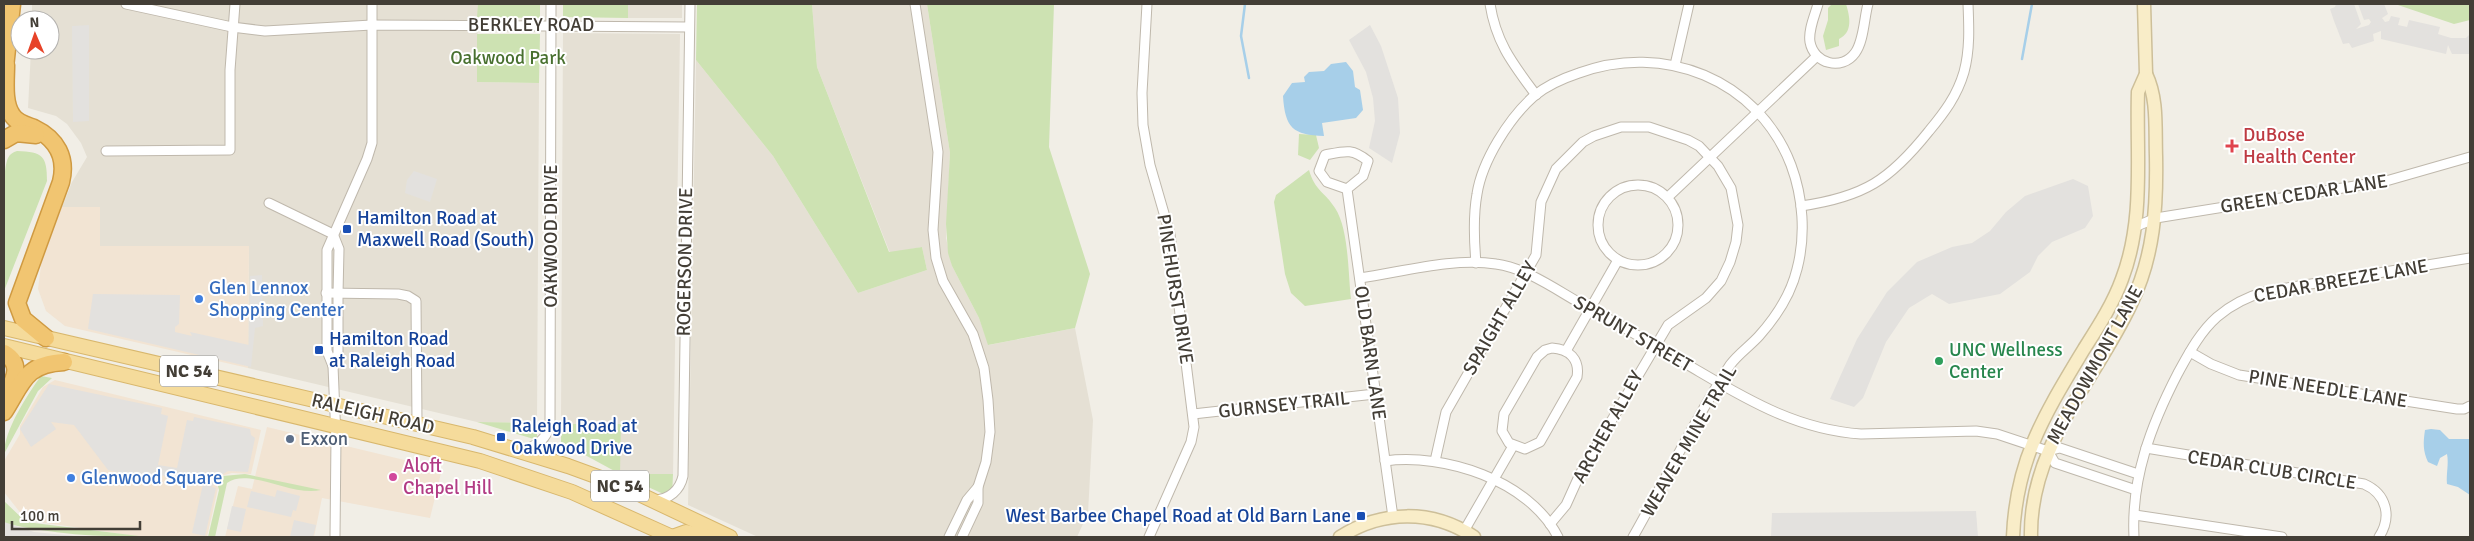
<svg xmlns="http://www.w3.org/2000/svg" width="2474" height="541" font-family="Signika,sans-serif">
<rect width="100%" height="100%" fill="#f1eee6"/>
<g fill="#e5e0d4">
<path d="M32 4H478L477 82 539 83 537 423 477 422 248 368 249 246H100V207H62L72 182 87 157 81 143 67 124 56 116 28 108 31 50H50V20H32Z"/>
<rect x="628" y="4" width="54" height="14"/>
<path d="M812 4H927L950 153 946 238 952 266 979 318 989 345 1075 328 1093 420 1088 513 1077 537H758L688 505 696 60 773 156 858 293 927 270 922 247 890 253 817 67Z"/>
<path d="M563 33 680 34 673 474H620L561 424Z"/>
</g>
<g fill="#f2e4d3">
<path d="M62 207H100V246H249L248 368 65 326 46 311 38 289 42 258Z"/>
<path d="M55 380 261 430 251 474 232 473 221 476 216 482 218 488 207 537H142L26 520 4 492V461L20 434V426L43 387Z"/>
<path d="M267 427 442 469 430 518 322 498 314 537H225L238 486 252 489Z"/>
</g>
<g fill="#cde2b2">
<path d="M478 4H540V18L477 17Z"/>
<path d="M563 4H628V18L563 17Z"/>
<path d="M697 4H812L817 67 889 252 922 247 927 270 858 293 773 156 696 60Z"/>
<path d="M927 4H1054L1049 147 1090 274 1075 328 988 345 979 318 952 266 948 253 946 224 950 153Z"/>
<path d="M1832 4H1846C1850 17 1853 32 1839 39V46L1826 50 1823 36 1828 20V8Z"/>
<path d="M2395 4H2470V20L2454 24Z"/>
<path d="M477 34H540L539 83 477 82Z"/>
<path d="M1299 134 1316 135 1319 148 1310 160 1298 155Z"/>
<path d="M17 151C43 152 47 156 47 181L4 291C4 266 0 175 8 158 10 154 13 152 17 151Z"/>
<path d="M1309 170C1315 191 1325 192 1335 208 1349 229 1348 274 1351 299L1305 306 1291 293 1285 274 1274 202 1276 195Z"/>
<path d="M41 376 52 378 38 391 4 454C4 431 27 395 41 376Z"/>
<path d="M477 422 537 423V440Z"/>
<path d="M561 424H621L620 474H673L672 498 620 474 561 442Z"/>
<path d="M245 474 321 490C292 497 249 467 227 483L215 537H208L219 490 217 483 223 476Z"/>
<path d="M4 501 26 522 147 537C99 537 50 534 4 523Z"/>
</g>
<g fill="#e3e1de">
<path d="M2336 4H2354L2361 24 2356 29 2369 25 2371 22 2369 19 2364 20 2358 4H2384L2388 14 2382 18 2385 22 2389 21 2391 16 2400 18 2398 25 2407 27 2409 20 2440 27 2438 34 2451 38H2466L2470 34V54H2452L2448 45 2446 54 2381 39V31L2373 34 2374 41 2352 48 2349 43 2343 44 2334 21 2330 9 2335 7Z"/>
<path d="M89 25V121L73 122 72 26Z"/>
<path d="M1370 25 1381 46 1398 98 1400 133 1392 163 1369 148 1375 121 1373 98 1366 72 1349 40Z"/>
<path d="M414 171 437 179 430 202 405 193 407 180Z"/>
<path d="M2073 179 2088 186 2093 216 2085 228 2052 242 2038 256 2030 272 2000 294 1949 304 1932 294 1909 308 1886 342 1863 398 1854 407 1830 399 1857 339 1887 292 1917 262 1952 247 1972 243 1990 231 2006 212 2025 196Z"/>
<path d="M262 275 263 326 255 328 251 367 88 329 93 294 180 295 179 324 175 327V332L192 336 190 332 249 345 250 276Z"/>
<path d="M49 384 162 408 161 414 168 416 158 465 177 468 187 420 193 421 194 417 250 429 251 435 255 438 248 472 228 471 217 478 212 487 216 488 205 536 192 533 203 484 156 474 154 481 108 470 74 425 51 422 56 429 31 447 20 429Z"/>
<path d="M277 490 300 496 296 511 293 510 291 517 247 507 251 491 275 497Z"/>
<path d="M232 506 246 509 241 532 227 529Z"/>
<path d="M1976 511 1978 537H1771L1772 513Z"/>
<path d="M294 520 316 525 313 537H290Z"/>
<path d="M4 522 34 532 85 537H4Z"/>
</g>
<g fill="#a7cfe9">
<path d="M1346 62 1353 71 1355 87 1360 90 1363 110 1356 118 1322 123 1324 136C1293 135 1285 128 1283 96L1292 83 1305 82 1304 77 1309 72 1324 71 1331 64Z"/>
<path d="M2431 429 2440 430 2449 439H2470V495L2458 487 2447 484C2446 474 2449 464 2447 454L2440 458 2437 466 2428 462C2423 451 2423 443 2425 430Z"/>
</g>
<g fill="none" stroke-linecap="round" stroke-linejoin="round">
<g stroke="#a7cfe9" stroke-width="2.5">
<path d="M1245 4 1241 36 1249 78"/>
<path d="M2022 59 2032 4"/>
</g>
<g stroke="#bfb8ac" stroke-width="11">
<g id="street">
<path d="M126 4 232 27 265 31 372 25 689 27"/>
<path d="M915 4 938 152 933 230 936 258 943 281 973 334 984 368 988 400 990 432 986 462 978 487V503L962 537"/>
<path d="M1147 4 1142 93 1143 125 1150 165 1170 234 1194 427 1191 442 1149 537"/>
<path d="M1490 4C1496 43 1513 64 1536 95"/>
<path d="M1818 4C1815 15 1808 30 1810 42 1814 64 1842 71 1855 53 1864 41 1864 18 1868 4"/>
<path d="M1675 65 1689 4"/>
<path d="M106 151 230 150V70L235 4"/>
<circle cx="1638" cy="225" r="40"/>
<path d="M1347 189 1363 176 1368 161C1352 148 1345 151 1325 155L1319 171 1327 182 1347 189 1393 517"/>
<path d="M1668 197 1817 56"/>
<path d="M269 203 333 234"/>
<path d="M1801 206C1864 197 1890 180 1929 131 1944 113 1957 96 1964 72 1970 50 1969 27 1968 4"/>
<path d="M2137 226 2156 218 2386 181 2470 157"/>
<path d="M1476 263C1474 240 1473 216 1477 194 1482 161 1509 118 1534 96 1546 86 1564 78 1579 73 1663 42 1758 79 1791 165 1803 197 1806 235 1797 269 1791 294 1776 317 1759 336 1750 346 1738 354 1730 365 1694 420 1665 481 1633 537"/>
<path d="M1360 278C1402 272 1454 257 1496 264 1525 268 1552 287 1578 302 1619 324 1659 348 1700 372 1751 402 1800 430 1861 434L1976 431 1997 434 2048 451"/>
<path d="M326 293 398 294 408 296 416 301 417 423"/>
<path d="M1552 348C1569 349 1580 359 1577 377L1540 442 1525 449 1509 443 1502 431 1504 414 1537 357 1545 350Z"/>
<path d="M1566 351 1618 260"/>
<path d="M2190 352 2211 364 2239 375 2457 409H2464L2470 406"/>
<path d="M333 366 338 353V294L339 249 333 234"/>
<path d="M1193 414 1375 394"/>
<path d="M2146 448 2364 484C2387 494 2392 517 2379 537"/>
<path d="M521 450C536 447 547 439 550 424L551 4"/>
<path d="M2048 451 2055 463 2136 490"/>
<path d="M2048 451 2060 448 2138 474"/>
<path d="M1385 461C1444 453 1529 480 1558 537"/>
<path d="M1435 461 1446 412 1536 255 1541 202 1556 169 1583 142 1594 136 1621 127H1649L1688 140 1699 146 1718 166 1731 188 1738 225 1736 242 1730 262 1721 281 1706 298 1668 325 1580 474 1566 505 1550 524"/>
<path d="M654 500C669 500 680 490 683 476L690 4"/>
<path d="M2135 515 2282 537"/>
<path d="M1464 531 1513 446"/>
<path d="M335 537 336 438 333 366 327 351V250L367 159 372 143V4"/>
<path d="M949 537 967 500 978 487"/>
<path d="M2134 537C2131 478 2151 425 2178 373 2189 353 2200 332 2217 317 2232 304 2249 296 2268 291L2470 258"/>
</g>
</g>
<g stroke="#cdbf99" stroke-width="15">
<g id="secondary">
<path d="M1340 537C1382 510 1432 509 1474 537"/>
<path d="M2013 537C2016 459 2045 414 2084 349 2098 327 2113 304 2122 279 2145 219 2136 155 2138 92L2146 74 2144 4"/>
<path d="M2031 537C2029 446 2095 381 2131 304 2154 256 2157 208 2156 156 2155 128 2158 99 2146 74"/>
</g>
</g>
<g stroke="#d8b76d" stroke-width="16">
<g id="primary">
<path d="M4 328 473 437 568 466 620 485 730 537"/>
<path d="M4 346 480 461 572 492 672 537"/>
<path d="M672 537 686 532 708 537"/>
</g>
</g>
<g stroke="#cf9a42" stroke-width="19">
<g id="highway">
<path d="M6 65C6 80 3 102 12 115 17 123 26 125 34 128 57 139 67 158 61 182L17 303 23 319 46 338"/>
<path d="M4 76 12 4"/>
<path d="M4 140 16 133 36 135"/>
<path d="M4 353C21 363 16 376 8 391"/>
<path d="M4 412C23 382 25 364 64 362"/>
</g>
</g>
<use href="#street" stroke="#fff" stroke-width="9"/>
<use href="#secondary" stroke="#f9edc8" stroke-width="12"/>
<use href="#primary" stroke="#f5db9b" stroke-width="14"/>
<use href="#highway" stroke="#f1c571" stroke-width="16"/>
</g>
<path fill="#e0444e" stroke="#fff" stroke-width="2" d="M2229.5 138.5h5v5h5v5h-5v5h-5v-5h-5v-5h5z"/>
<g fill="#1a4fb4" stroke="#fff" stroke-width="2">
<rect x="342" y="224" width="10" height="10" rx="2.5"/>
<rect x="314" y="345" width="10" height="10" rx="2.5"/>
<rect x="496" y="432" width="10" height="10" rx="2.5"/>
<rect x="1356" y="511" width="10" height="10" rx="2.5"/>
</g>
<g fill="#3f7fe0" stroke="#fff" stroke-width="2">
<circle cx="199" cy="299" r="5"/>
<circle cx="71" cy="478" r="5"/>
</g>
<circle fill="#2e9e5b" stroke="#fff" stroke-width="2" cx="1939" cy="361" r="5"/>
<circle fill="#5c6f8a" stroke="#fff" stroke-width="2" cx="290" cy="439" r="5"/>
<circle fill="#d1479c" stroke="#fff" stroke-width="2" cx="393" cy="477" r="5"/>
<g text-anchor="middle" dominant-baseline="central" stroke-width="4" stroke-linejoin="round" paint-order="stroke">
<g fill="#fff" stroke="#7b7872" stroke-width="1">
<rect x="160" y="355.5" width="58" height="31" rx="4"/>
<rect x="591" y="470.5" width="58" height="31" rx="4"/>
</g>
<g font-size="18" font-weight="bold" fill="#433e36">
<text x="189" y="371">NC 54</text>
<text x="620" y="486">NC 54</text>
</g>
<g font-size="19" fill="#433e36" stroke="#fff">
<text x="531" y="25">BERKLEY ROAD</text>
<text transform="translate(2304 194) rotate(-9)">GREEN CEDAR LANE</text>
<text transform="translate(551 236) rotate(-90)">OAKWOOD DRIVE</text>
<text transform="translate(685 262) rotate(-89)">ROGERSON DRIVE</text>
<text transform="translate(2341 281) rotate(-10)">CEDAR BREEZE LANE</text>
<text transform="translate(1175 289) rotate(81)">PINEHURST DRIVE</text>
<text transform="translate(1500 318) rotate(-60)">SPAIGHT ALLEY</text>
<text transform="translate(1633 334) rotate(30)">SPRUNT STREET</text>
<text transform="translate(1370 353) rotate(82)">OLD BARN LANE</text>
<text transform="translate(2095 365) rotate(-61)">MEADOWMONT LANE</text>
<text transform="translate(2328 389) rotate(9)">PINE NEEDLE LANE</text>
<text transform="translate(1284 405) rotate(-6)">GURNSEY TRAIL</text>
<text transform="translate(373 414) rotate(13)">RALEIGH ROAD</text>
<text transform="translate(1608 427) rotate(-61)">ARCHER ALLEY</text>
<text transform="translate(1689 441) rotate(-60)">WEAVER MINE TRAIL</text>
<text transform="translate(2272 470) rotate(9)">CEDAR CLUB CIRCLE</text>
</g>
<g font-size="19" fill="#48702f" stroke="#fff">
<text x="508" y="58">Oakwood Park</text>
</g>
<g font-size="19" fill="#be3a42" stroke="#fff" text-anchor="start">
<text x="2243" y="135">DuBose<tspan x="2243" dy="22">Health Center</tspan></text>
</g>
<g font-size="19" fill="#164399" stroke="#fff" text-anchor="start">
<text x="357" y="218">Hamilton Road at<tspan x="357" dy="22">Maxwell Road (South)</tspan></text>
<text x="329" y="339">Hamilton Road<tspan x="329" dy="22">at Raleigh Road</tspan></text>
<text x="511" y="426">Raleigh Road at<tspan x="511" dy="22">Oakwood Drive</tspan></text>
<text x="1351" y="516" text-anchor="end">West Barbee Chapel Road at Old Barn Lane</text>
</g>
<g font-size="19" fill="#366cbe" stroke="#fff" text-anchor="start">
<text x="209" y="288">Glen Lennox<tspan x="209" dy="22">Shopping Center</tspan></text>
<text x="81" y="478">Glenwood Square</text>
</g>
<g font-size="19" fill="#27864d" stroke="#fff" text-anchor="start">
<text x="1949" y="350">UNC Wellness<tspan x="1949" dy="22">Center</tspan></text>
</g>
<g font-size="19" fill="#4e5e75" stroke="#fff" text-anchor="start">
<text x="300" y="439">Exxon</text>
</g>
<g font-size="19" fill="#b23c85" stroke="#fff" text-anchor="start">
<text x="403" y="466">Aloft<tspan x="403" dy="22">Chapel Hill</tspan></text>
</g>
</g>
<rect width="2474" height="541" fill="none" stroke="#433e36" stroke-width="10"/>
<g transform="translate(35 35) rotate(358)"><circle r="24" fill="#ffffff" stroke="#b4b2af"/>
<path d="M0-4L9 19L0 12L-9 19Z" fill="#e74328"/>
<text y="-8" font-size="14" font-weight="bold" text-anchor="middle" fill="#433e36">N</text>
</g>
<path d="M12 521v8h128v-8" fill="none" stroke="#433e36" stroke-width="2.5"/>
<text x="20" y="521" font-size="15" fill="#433e36" stroke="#ffffff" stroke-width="4" paint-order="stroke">100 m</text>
</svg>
